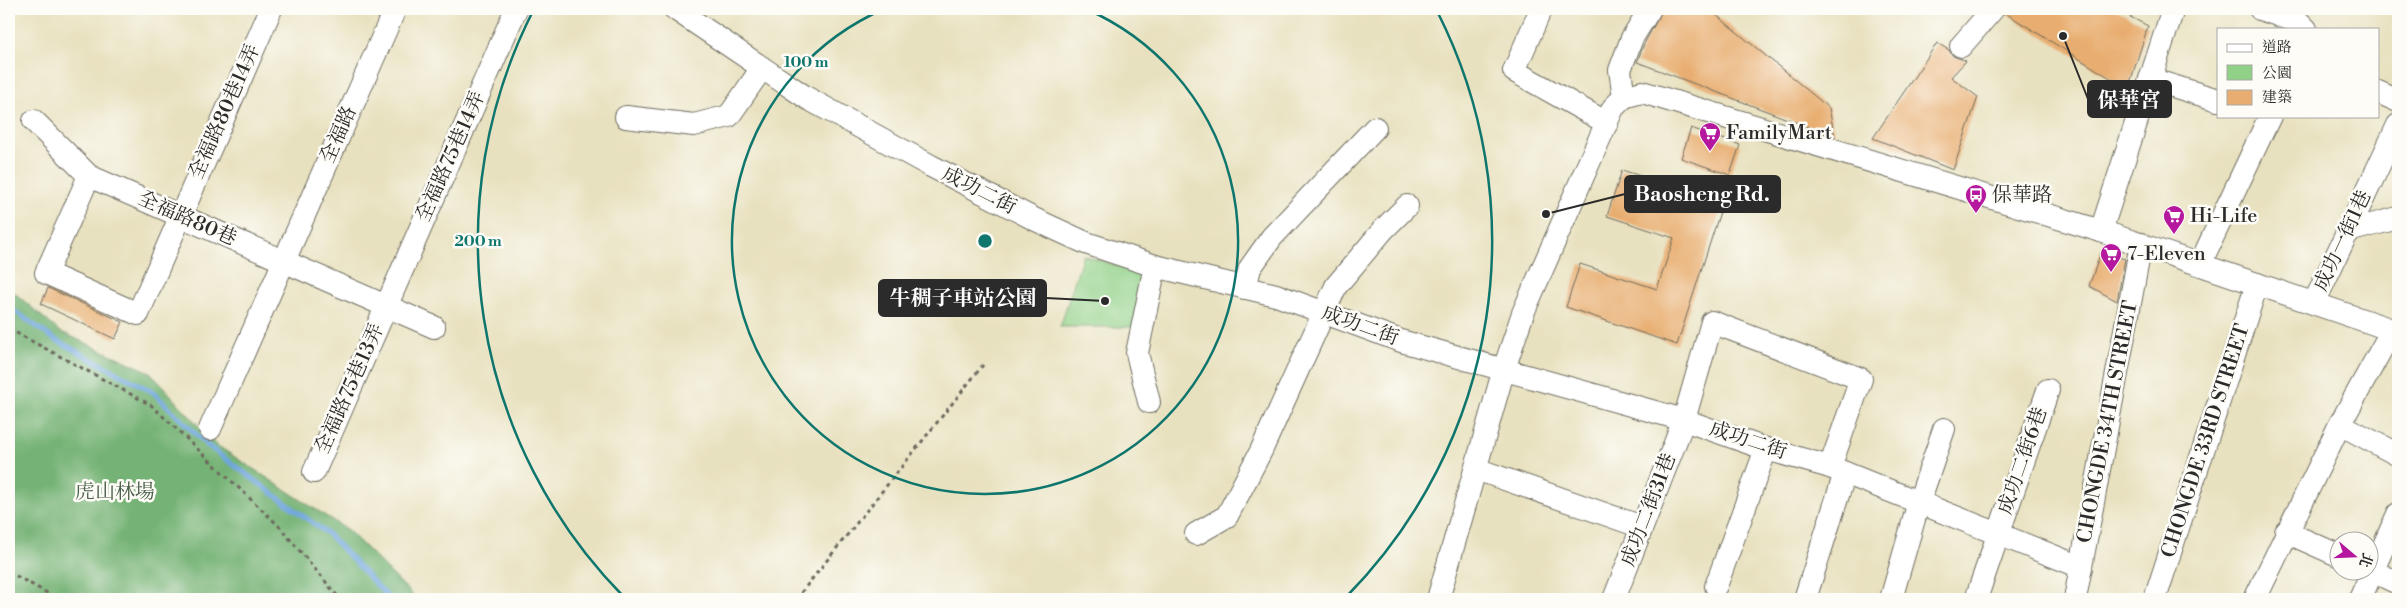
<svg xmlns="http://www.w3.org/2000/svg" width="2407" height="608" font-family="'Libre Bodoni','Noto Serif TC',serif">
<rect width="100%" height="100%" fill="#fdfcf7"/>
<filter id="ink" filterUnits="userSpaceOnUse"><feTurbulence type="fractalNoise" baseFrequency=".02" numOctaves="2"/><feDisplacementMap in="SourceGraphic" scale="10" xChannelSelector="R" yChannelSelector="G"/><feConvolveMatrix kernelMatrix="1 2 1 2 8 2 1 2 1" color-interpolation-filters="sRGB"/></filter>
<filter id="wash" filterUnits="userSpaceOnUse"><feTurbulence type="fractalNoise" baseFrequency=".0096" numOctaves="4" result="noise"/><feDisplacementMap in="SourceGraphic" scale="20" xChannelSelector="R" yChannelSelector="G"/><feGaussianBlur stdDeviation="1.12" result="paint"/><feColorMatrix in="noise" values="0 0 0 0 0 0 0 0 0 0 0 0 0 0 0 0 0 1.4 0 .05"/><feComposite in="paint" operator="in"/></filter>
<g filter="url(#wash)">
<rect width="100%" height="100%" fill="#e8e1bf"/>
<path fill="#90d087" stroke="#5e7e59" d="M1083 255 1149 276 1136 327H1060Z"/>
<path fill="#74b274" stroke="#506e50" d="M9 288 59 331 150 372 215 444 349 531 417 599H9Z"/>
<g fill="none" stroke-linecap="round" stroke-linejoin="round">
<path stroke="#6da5dc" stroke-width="5" d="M9 307 54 339 153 392 208 446 328 534 390 599"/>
</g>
<g id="blocks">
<g fill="#e8ad70">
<path d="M1663 9H1709L1829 108 1835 137 1637 62 1644 44Z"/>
<path d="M2006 9H2115L2148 26 2128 89 2005 13Z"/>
<path d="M1937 43 1949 50 1953 56 1966 61 1951 77 1978 97 1953 170 1873 138Z"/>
<path d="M1691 128 1740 145 1730 175 1681 158Z"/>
<path d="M1622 170 1683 190 1679 199 1720 212 1677 345 1566 307 1580 264 1657 289 1674 238 1607 216Z"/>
<path d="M2101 252 2125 259 2117 301 2089 286Z"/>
<path d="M48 288 123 322 115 339 41 304Z"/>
</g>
</g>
</g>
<g filter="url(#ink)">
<use href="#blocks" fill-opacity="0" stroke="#6d6b5f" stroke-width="1"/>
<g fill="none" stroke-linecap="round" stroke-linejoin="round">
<g stroke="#6d6b5f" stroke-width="24">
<g id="minor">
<path d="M675 9 807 98 931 166 1036 220 1086 243 1155 266 1276 295 1401 341 1684 420 1766 449 1830 467 2081 567"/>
<path d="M1541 9 1514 71 1607 123"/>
<path d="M2260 9 2299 22 2306 29"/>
<path d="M1961 46 1993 9"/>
<path d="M2150 79 2218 100"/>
<path d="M2378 92 2398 101"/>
<path d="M1624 97 1642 92 2101 231 2398 332"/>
<path d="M1624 97 1620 70 1632 38 1650 9"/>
<path d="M626 117 694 125 729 116 762 68"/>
<path d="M34 121 89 176 434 327"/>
<path d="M89 176 46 273 138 314 271 9"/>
<path d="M2101 231 2173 9"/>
<path d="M2348 231 2398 218"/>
<path d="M2200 264 2270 116"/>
<path d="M1245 288 1250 268 1272 237 1375 128"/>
<path d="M2314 303 2398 125"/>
<path d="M1149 402 1137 353 1155 266"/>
<path d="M2340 424 2398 455"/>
<path d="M210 429 395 9"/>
<path d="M1476 469 1642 527"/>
<path d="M314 472 516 9"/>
<path d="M2286 532 2340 556"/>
<path d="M1196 534 1227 516 1261 451 1336 286 1383 230 1407 206"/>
<path d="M2370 570 2398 583"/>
<path d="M1716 586 1766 449"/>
<path d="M1438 599 1504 369 1523 313 1613 108 1624 97"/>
<path d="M1614 599 1684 420 1712 322 1861 379 1830 467"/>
<path d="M1805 599 1845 473"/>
<path d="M1891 599 1919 502 1944 429"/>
<path d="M1976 599 2048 390"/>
<path d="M2075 599 2141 244"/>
<path d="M2155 599 2257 284"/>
<path d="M2255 599 2340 424 2392 330"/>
<path d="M2360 599 2398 514"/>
</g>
</g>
<g stroke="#6d6b5f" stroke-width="3" stroke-dasharray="4 4" stroke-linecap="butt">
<path d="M9 329 151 405 279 526 340 599"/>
<path d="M9 572 58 599"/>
<path d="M796 599 983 365"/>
</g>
<use href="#minor" stroke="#fff" stroke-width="22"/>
</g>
</g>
<g fill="none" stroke="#0f766e" stroke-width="2.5">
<path d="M1086 9A253 253 0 1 1 884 9"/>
<path d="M623 596A507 507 0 0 1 533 11M1437 11A507 507 0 0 1 1347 596"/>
</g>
<defs>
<g id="supermarket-pin" transform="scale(1.125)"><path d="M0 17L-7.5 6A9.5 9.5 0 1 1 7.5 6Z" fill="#b5179e" stroke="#fdfcf7"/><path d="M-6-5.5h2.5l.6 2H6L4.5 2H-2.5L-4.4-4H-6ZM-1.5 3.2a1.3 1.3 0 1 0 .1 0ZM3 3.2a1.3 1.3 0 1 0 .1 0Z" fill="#fff"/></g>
<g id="bus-pin" transform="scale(1.125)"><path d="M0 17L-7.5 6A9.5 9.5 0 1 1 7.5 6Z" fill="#b5179e" stroke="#fdfcf7"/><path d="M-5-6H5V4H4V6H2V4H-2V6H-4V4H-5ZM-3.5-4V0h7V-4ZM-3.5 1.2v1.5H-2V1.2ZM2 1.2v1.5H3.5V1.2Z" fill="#fff"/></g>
</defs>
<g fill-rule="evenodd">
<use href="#supermarket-pin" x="1710" y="133"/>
<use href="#bus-pin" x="1976" y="195"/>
<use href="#supermarket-pin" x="2174" y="216"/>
<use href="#supermarket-pin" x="2111" y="254"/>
</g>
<g text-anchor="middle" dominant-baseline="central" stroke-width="5" stroke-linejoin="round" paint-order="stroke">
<g font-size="20" fill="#2b2b2b" stroke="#fdfcf7">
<text transform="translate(225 112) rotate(-66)">全福路80巷14弄</text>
<text transform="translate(339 135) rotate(-66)">全福路</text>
<text transform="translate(451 157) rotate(-66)">全福路75巷14弄</text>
<text transform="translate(979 191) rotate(27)">成功二街</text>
<text transform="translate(187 219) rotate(24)">全福路80巷</text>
<text transform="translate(2343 241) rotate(-65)">成功一街1巷</text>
<text transform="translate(1360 326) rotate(20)">成功二街</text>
<text transform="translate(350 389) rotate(-66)">全福路75巷13弄</text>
<text transform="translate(2108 422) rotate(-79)">CHONGDE 34TH STREET</text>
<text transform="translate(1748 441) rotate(18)">成功二街</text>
<text transform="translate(2206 441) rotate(-72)">CHONGDE 33RD STREET</text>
<text transform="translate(2023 461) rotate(-71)">成功二街6巷</text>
<text transform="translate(1649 510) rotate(-69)">成功二街31巷</text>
</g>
<g font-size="20" fill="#2b2b2b" stroke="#fdfcf7" text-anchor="start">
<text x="1726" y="133">FamilyMart</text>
<text x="1992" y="195">保華路</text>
<text x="2190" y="216">Hi-Life</text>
<text x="2127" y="254">7-Eleven</text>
</g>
<g font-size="20" fill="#495d47" stroke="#fdfcf7">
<text x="115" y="492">虎山林場</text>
</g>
</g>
<circle cx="985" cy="241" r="8" fill="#0f766e" stroke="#fdfcf7" stroke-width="2.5"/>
<g font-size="15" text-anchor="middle" font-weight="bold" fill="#0f766e" stroke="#fdfcf7" stroke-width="5" stroke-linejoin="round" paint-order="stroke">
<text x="806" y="67">100 m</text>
<text x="478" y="246">200 m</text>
</g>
<path fill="none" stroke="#2b2b2b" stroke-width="2" d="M2063 36L2088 99M1546 214L1625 194M1105 301L1046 298"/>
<g fill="#2b2b2b" stroke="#fdfcf7" stroke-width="2">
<circle cx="2063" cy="36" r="5"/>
<circle cx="1546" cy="214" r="5"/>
<circle cx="1105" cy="301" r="5"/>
</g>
<g fill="#2b2b2b" stroke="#2b2b2b" stroke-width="2">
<rect x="2088" y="81" width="83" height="36" rx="5"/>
<rect x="1625" y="176" width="155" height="36" rx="5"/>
<rect x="879" y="280" width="167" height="36" rx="5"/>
</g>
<g font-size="21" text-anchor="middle" font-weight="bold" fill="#fff">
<text x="2129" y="107">保華宮</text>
<text x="1702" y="201">Baosheng Rd.</text>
<text x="963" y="305">牛稠子車站公園</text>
</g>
<rect width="2407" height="608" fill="none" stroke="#fdfcf7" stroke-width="30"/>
<rect x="2217" y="28" width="162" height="90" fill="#fdfcf7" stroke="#a9a8a5"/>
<rect x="2227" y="44" width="25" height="8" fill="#ffffff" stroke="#a9a8a5"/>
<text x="2262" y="52" font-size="15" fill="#2b2b2b">道路</text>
<rect x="2227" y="65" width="25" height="15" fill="#90d087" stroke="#a9a8a5"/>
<text x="2262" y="78" font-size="15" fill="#2b2b2b">公園</text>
<rect x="2227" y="90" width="25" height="15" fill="#e8ad70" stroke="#a9a8a5"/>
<text x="2262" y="102" font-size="15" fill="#2b2b2b">建築</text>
<g transform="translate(2354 556) rotate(109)"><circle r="24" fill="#fdfcf7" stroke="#a9a8a5"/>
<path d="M0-4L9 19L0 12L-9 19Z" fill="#b5179e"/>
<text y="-8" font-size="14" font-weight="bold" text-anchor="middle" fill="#2b2b2b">北</text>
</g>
</svg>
